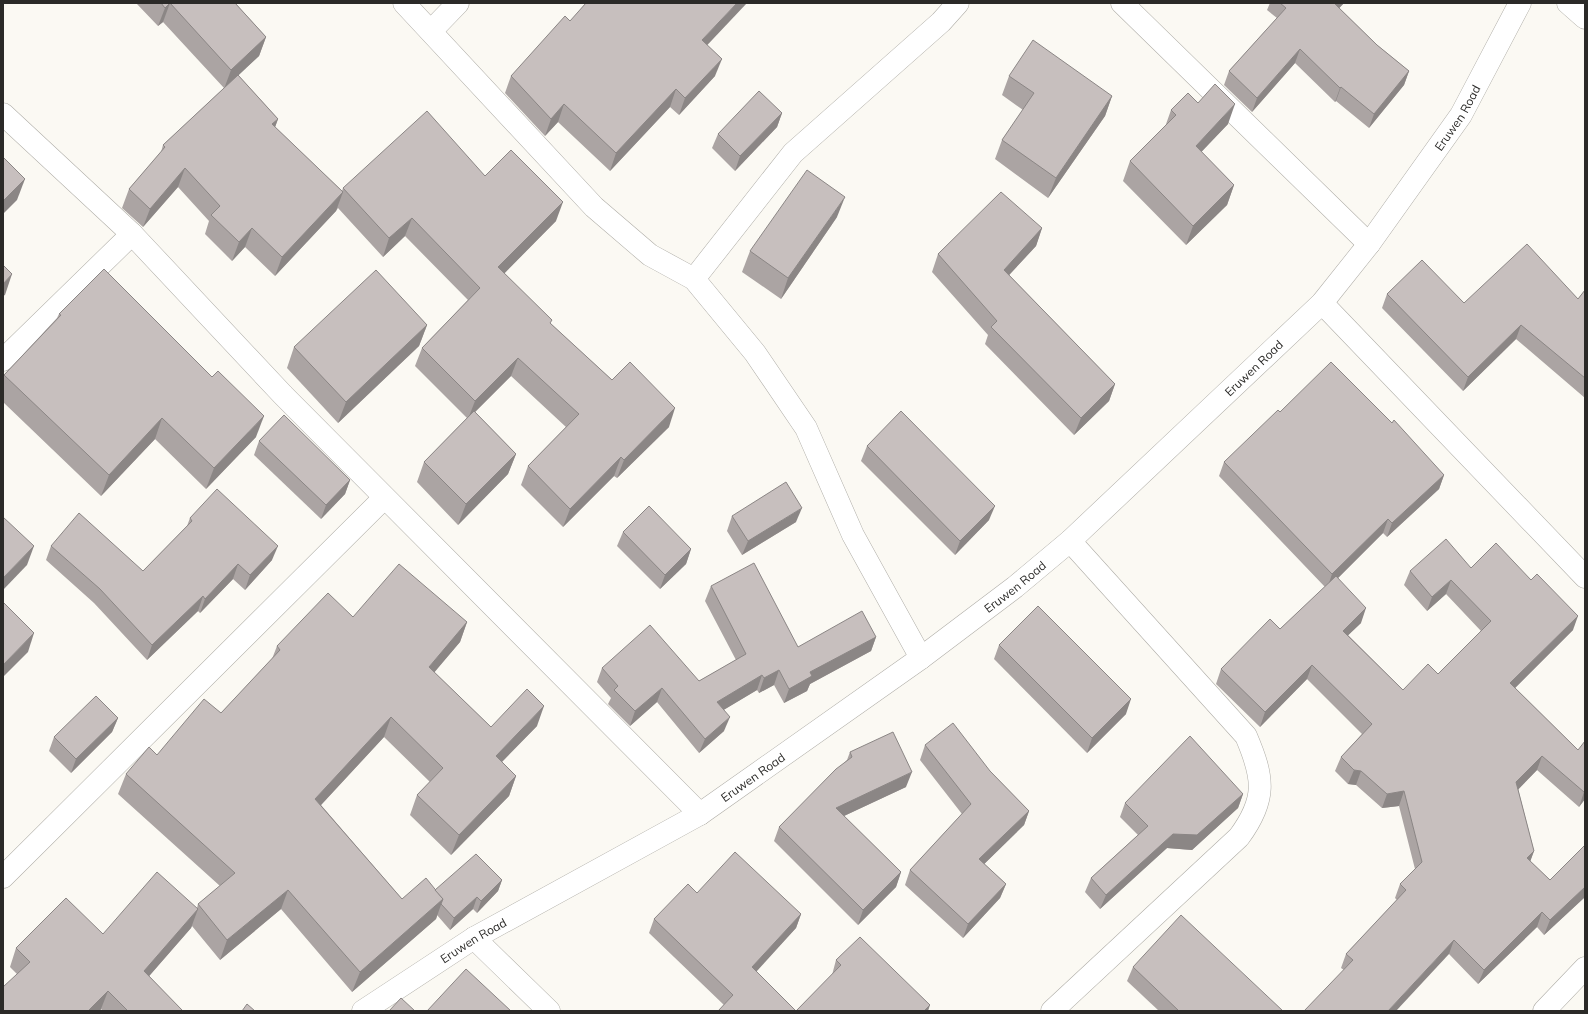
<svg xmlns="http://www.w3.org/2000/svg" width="1588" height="1014" font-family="Mulish,sans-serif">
<rect width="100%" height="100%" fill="#fbf9f3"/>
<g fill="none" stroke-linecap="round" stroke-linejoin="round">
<g stroke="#afada7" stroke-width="23">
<g id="street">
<path d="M404 3 594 207 650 255 694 279 755 353 806 428 853 535 921 658"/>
<path d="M1122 3 1369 244"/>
<path d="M1568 3 1585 18"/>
<path d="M431 31 458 3"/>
<path d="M3 114 132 234 283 395 700 814"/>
<path d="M694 279 793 153 941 22 958 3"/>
<path d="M1322 303 1585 577"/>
<path d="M3 360 132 234"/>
<path d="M3 877 384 498"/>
<path d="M474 938 549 1011"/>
<path d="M1052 1011 1239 837C1267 799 1264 778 1246 736L1070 541"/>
<path d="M1544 1011 1585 968"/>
</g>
</g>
<g stroke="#afada7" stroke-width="23">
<g id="secondary">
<path id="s1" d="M363 1011 474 938 700 814 921 658 1015 587 1070 541 1322 303 1369 244 1461 115 1520 3"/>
</g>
</g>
<use href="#street" stroke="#fff" stroke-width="22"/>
<use href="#secondary" stroke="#fff" stroke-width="22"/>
</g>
<g fill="#aba4a3">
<path d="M136 3H235L266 37 259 56 238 75 278 119 275 127 342 191 343 188 485 176 556 221 504 273 551 324 612 380 669 427 617 478 614 476 563 527 521 485 528 466 566 427 511 376 475 412 516 454 508 474 458 525 417 482 424 462 467 418 415 366 422 348 468 300 405 236 383 257 338 208 336 211 275 276 245 247 232 261 205 234 209 221 178 187 143 227 122 208 129 189 161 152 163 145 224 88 163 22 158 26Z"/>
<path d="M1270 3H1344L1339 8 1377 45 1409 71 1404 85 1369 128 1336 101 1335 102 1295 63 1252 112 1224 85 1229 71 1277 18 1267 10Z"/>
<path d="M570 21 707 45 715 76 679 115 670 107 610 171 558 122 545 136 505 93 511 76Z"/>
<path d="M1009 76 1112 96 1105 116 1048 198 995 159 1002 140 1023 110 1002 95Z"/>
<path d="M1198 103 1228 124 1201 152 1234 185 1227 205 1186 245 1123 181 1130 161 1165 127 1171 110Z"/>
<path d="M782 113 777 127 735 171 712 148 718 134Z"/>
<path d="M837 217 781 299 742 272 750 251Z"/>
<path d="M1042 228 1036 246 1009 275 1115 384 1109 401 1074 435 985 344 988 335 932 272 938 254Z"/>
<path d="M1585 290V398L1516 339 1463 391 1382 308 1387 294 1464 303 1578 299Z"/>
<path d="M59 314 256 437 206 489 155 439 101 496 3 402V377L4 375 57 318Z"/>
<path d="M427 325 419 346 338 423 287 368 294 347Z"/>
<path d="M1280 412 1392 423 1444 475 1439 489 1387 537 1383 533 1338 578 1361 623 1348 635 1403 690 1438 674 1481 631 1446 594 1427 611 1404 585 1410 571 1471 568 1573 630 1515 688 1578 750 1585 799 1579 807 1537 770 1518 789 1534 851 1530 861 1550 880 1585 845V897L1544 935 1537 927 1478 984 1449 954 1344 970 1341 968 1346 954 1397 900 1395 898 1400 884 1415 869 1399 806 1382 808 1356 785 1348 784 1335 771 1341 757 1362 734 1307 679 1260 727 1216 684 1221 669 1280 629 1325 587 1219 476 1224 462Z"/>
<path d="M259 441 350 480 345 494 321 519 254 455Z"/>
<path d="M867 446 989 520 955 555 861 461Z"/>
<path d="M732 516 796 522 742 555 727 531Z"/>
<path d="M190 518 272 560 245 590 233 579 200 613 198 611 147 660 94 603 46 560 51 546 143 571 187 526Z"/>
<path d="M623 532 691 549 686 564 660 589 617 546Z"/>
<path d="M711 586 798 647 876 637 871 651 810 684 807 691 784 703 774 685 759 693 757 690 723 710 724 731 699 753 657 702 630 726 608 704 611 698 597 682 602 668 699 681 736 660 705 601Z"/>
<path d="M353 617 467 622 460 642 434 672 491 727 537 726 502 762 516 776 509 796 451 855 410 815 417 795 430 782 384 737 321 805 402 899 435 890 502 880 498 891 477 913 473 909 450 930 437 915 436 919 352 992 281 909 220 960 192 926 191 928 149 976 182 1011H103L101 1009 100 1011H3L17 974 10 967 16 948 103 934 197 908 198 904 220 886 118 794 126 774 157 755 221 713 272 659 277 646Z"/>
<path d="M999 645 1126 714 1087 753 994 659Z"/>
<path d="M118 718 112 732 71 773 49 751 54 737Z"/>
<path d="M925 745 990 771 1029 811 1024 825 984 864 1006 884 1000 898 963 938 905 885 910 870 962 814 920 760Z"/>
<path d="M850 752 906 787 844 816 901 872 896 887 858 925 774 841 779 827 847 760Z"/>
<path d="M1243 794 1238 808 1192 850 1167 848 1100 909 1085 892 1091 878 1138 835 1120 817 1125 803Z"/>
<path d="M697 893 801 914 796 928 756 971 796 1011 832 975 836 960 928 1011H718L724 1005 649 933 654 919Z"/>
<path d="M1133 967 1283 1011H1159L1127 981Z"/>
</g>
<g fill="#8b8685">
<path d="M170 3 163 22 158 26 165 8Z"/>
<path d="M737 3H747L696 57 702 40Z"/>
<path d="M1336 3H1344L1330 18 1335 4Z"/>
<path d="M266 37 259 56 224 89 231 70Z"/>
<path d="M1300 49 1295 63 1252 112 1257 98Z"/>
<path d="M722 59 715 76 679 115 685 98Z"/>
<path d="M1409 71 1404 85 1369 128 1374 114Z"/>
<path d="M1341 87 1336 101 1335 102 1340 88Z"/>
<path d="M676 89 670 107 610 171 616 153Z"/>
<path d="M1112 96 1105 116 1048 198 1056 178Z"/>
<path d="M564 104 558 122 545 136 551 119Z"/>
<path d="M1235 104 1228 124 1188 166 1196 146Z"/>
<path d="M782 113 777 127 735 171 740 156Z"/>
<path d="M278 119 271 138 272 124Z"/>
<path d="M185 168 178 187 143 227 150 209Z"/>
<path d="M25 179 17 200 3 214V201Z"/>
<path d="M1234 185 1227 205 1186 245 1193 226Z"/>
<path d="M343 192 336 211 275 276 282 257Z"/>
<path d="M845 197 837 217 781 299 788 278Z"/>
<path d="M563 202 556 221 492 286 498 267Z"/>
<path d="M412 218 405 236 383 257 389 238Z"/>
<path d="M252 228 245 247 232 261 239 242Z"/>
<path d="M1042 228 1036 246 998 287 1004 270Z"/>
<path d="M12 274 5 295 3 296V284Z"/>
<path d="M427 325 419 346 338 423 346 402Z"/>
<path d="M1521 325 1516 339 1463 391 1468 377Z"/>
<path d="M518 358 511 376 468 419 475 401Z"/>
<path d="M1115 384 1109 401 1074 435 1081 418Z"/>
<path d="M675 408 669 427 617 478 624 460Z"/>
<path d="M264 416 256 437 206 489 214 468Z"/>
<path d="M162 418 155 439 101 496 109 475Z"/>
<path d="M516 454 508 474 458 525 466 504Z"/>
<path d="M621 457 614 476 563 527 570 509Z"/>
<path d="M1444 475 1439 489 1387 537 1392 523Z"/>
<path d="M350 480 345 494 321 519 326 505Z"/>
<path d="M995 506 989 520 955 555 960 541Z"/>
<path d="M802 508 796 522 742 555 748 541Z"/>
<path d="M1388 519 1383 533 1327 589 1332 574Z"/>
<path d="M34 546 27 565 3 590V578Z"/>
<path d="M278 546 272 560 245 590 250 575Z"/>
<path d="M691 549 686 564 660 589 665 575Z"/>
<path d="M238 564 233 579 200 613 205 599Z"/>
<path d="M1451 580 1446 594 1427 611 1432 597Z"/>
<path d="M203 596 198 611 147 660 152 645Z"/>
<path d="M1366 608 1361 623 1338 645 1343 631Z"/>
<path d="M1578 616 1573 630 1505 698 1510 683Z"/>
<path d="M467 622 460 642 422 687 429 667Z"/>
<path d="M34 633 28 652 3 677V665Z"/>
<path d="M876 637 871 651 810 684 807 691 784 703 789 689 810 672Z"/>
<path d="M1312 665 1307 679 1260 727 1265 712Z"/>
<path d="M779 670 774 685 759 693 764 678Z"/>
<path d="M762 675 757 690 712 717 717 702Z"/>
<path d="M662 688 657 702 630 726 635 711Z"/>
<path d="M1131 699 1126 714 1087 753 1092 738Z"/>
<path d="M544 706 537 726 488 776 496 756Z"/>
<path d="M391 717 384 737 308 819 315 799Z"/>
<path d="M730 717 724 731 699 753 705 739Z"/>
<path d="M118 718 112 732 71 773 76 759Z"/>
<path d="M1542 756 1537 770 1511 797 1516 782Z"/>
<path d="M1354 770 1361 771 1356 785 1348 784Z"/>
<path d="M912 772 906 787 831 822 836 808Z"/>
<path d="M516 776 509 796 451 855 459 835Z"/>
<path d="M1404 791 1399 806 1382 808 1387 794Z"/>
<path d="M1585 791V799L1579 807 1584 792Z"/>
<path d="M1243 794 1238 808 1192 850 1167 848 1100 909 1106 895 1173 834Z"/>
<path d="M1029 811 1024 825 974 874 979 859Z"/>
<path d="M1534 851 1529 865 1527 858Z"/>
<path d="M901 872 896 887 858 925 863 910Z"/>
<path d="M502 880 498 891 477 913 481 901Z"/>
<path d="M1006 884 1000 898 963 938 968 924Z"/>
<path d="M1585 887V897L1544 935 1550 920Z"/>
<path d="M288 890 281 909 220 960 227 940Z"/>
<path d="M477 897 473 909 450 930 454 918Z"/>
<path d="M443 899 436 919 352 992 360 972Z"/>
<path d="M198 909 191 928 137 990 144 971Z"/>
<path d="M1542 912 1537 927 1478 984 1484 970Z"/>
<path d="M801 914 796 928 747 982 752 967Z"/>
<path d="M1454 940 1449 954 1396 1011H1388Z"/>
<path d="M108 991 101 1009 100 1011H88Z"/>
<path d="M930 1005 928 1011H924Z"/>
</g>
<g fill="#c7bfbe" stroke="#8b8685">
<path d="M161 3H170L165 8Z"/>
<path d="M170 3H235L266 37 231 70Z"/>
<path d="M586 3H737L702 40 722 59 685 98 676 89 616 153 564 104 551 119 511 76 565 16 570 21Z"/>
<path d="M1280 3H1336L1335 4 1377 45 1409 71 1374 114 1341 87 1340 88 1300 49 1257 98 1229 71 1286 8Z"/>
<path d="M1033 40 1112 96 1056 178 1002 140 1034 93 1009 76Z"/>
<path d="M238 75 278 119 272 124 343 192 282 257 252 228 239 242 211 215 220 206 185 168 150 209 129 189 165 147 163 145Z"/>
<path d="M1215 84 1235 104 1196 146 1234 185 1193 226 1130 161 1176 115 1171 110 1188 93 1198 103Z"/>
<path d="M759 91 782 113 740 156 718 134Z"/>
<path d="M427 111 485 176 511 150 563 202 498 267 552 320 550 323 612 380 630 362 675 408 624 460 621 457 570 509 528 466 579 414 518 358 475 401 422 348 480 288 412 218 389 238 343 188Z"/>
<path d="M3 157 25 179 3 201Z"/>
<path d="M807 170 845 197 788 278 750 251Z"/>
<path d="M1001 192 1042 228 1004 270 1115 384 1081 418 991 327 997 321 938 254Z"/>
<path d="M1527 244 1578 299 1585 290V378L1521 325 1468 377 1387 294 1422 260 1464 303Z"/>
<path d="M3 265 12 274 3 284Z"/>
<path d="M104 269 212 377 218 371 264 416 214 468 162 418 109 475 4 375 61 315 59 314Z"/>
<path d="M376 270 427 325 346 402 294 347Z"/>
<path d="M1331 362 1392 423 1394 420 1444 475 1392 523 1388 519 1332 574 1224 462 1278 410 1280 412Z"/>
<path d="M474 411 516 454 466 504 424 462Z"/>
<path d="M901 411 995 506 960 541 867 446Z"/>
<path d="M284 415 350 480 326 505 259 441Z"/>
<path d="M786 482 802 508 748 541 732 516Z"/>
<path d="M217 489 278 546 250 575 238 564 205 599 203 596 152 645 100 589 51 546 79 513 143 571 192 521 190 518Z"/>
<path d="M649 506 691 549 665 575 623 532Z"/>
<path d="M3 517 34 546 3 578Z"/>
<path d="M1446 539 1471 568 1496 543 1531 580 1537 574 1578 616 1510 683 1578 750 1585 741V791L1584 792 1542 756 1516 782 1534 851 1527 858 1550 880 1585 845V887L1550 920 1542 912 1484 970 1454 940 1388 1011H1304L1353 960 1346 954 1406 890 1400 884 1422 862 1404 791 1387 794 1361 771 1354 770 1341 757 1372 724 1312 665 1265 712 1221 669 1270 619 1280 629 1336 576 1366 608 1343 631 1403 690 1428 664 1438 674 1491 621 1451 580 1432 597 1410 571Z"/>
<path d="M754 563 798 647 862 611 876 637 810 672 812 676 789 689 779 670 764 678 762 675 717 702 730 717 705 739 662 688 635 711 614 690 618 686 602 668 650 625 699 681 746 654 711 586Z"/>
<path d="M399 564 467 622 429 667 491 727 527 689 544 706 496 756 516 776 459 835 417 795 443 768 391 717 315 799 402 899 426 878 443 899 360 972 288 890 227 940 198 904 235 873 126 774 149 747 157 755 204 699 221 713 280 650 277 646 328 593 353 617Z"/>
<path d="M3 602 34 633 3 665Z"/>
<path d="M1038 606 1131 699 1092 738 999 645Z"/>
<path d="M96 696 118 718 76 759 54 737Z"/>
<path d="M953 723 990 771 1029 811 979 859 1006 884 968 924 910 870 971 804 925 745Z"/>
<path d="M893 732 912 772 836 808 901 872 863 910 779 827 836 769 852 757 850 752Z"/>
<path d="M1190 736 1243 794 1197 835 1173 834 1106 895 1091 878 1148 826 1125 803Z"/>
<path d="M735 852 801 914 752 967 796 1011 841 965 836 960 860 937 930 1005 924 1011H718L733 995 654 919 688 884 697 893Z"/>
<path d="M476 854 502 880 481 901 477 897 454 918 441 904 443 899 435 890Z"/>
<path d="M157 872 198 909 144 971 182 1010V1011H128L108 991 88 1011H3V987L30 962 16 948 66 898 103 934Z"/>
<path d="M1181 915 1283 1011H1179L1133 967Z"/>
<path d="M466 969 511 1011H427Z"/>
<path d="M401 998 415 1011H389Z"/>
<path d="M247 1004 255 1011H242Z"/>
</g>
<g text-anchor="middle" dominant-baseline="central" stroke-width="3" stroke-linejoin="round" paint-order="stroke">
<g font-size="12" fill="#2b2a28" stroke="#fbf9f3">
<text stroke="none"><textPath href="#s1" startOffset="1427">Eruwen Road</textPath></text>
<text stroke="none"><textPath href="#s1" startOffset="1103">Eruwen Road</textPath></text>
<text stroke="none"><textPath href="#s1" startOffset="779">Eruwen Road</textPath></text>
<text stroke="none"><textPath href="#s1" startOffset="455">Eruwen Road</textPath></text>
<text stroke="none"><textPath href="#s1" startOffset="131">Eruwen Road</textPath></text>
</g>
</g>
<rect width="1588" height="1014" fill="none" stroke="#2b2a28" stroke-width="8"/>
</svg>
